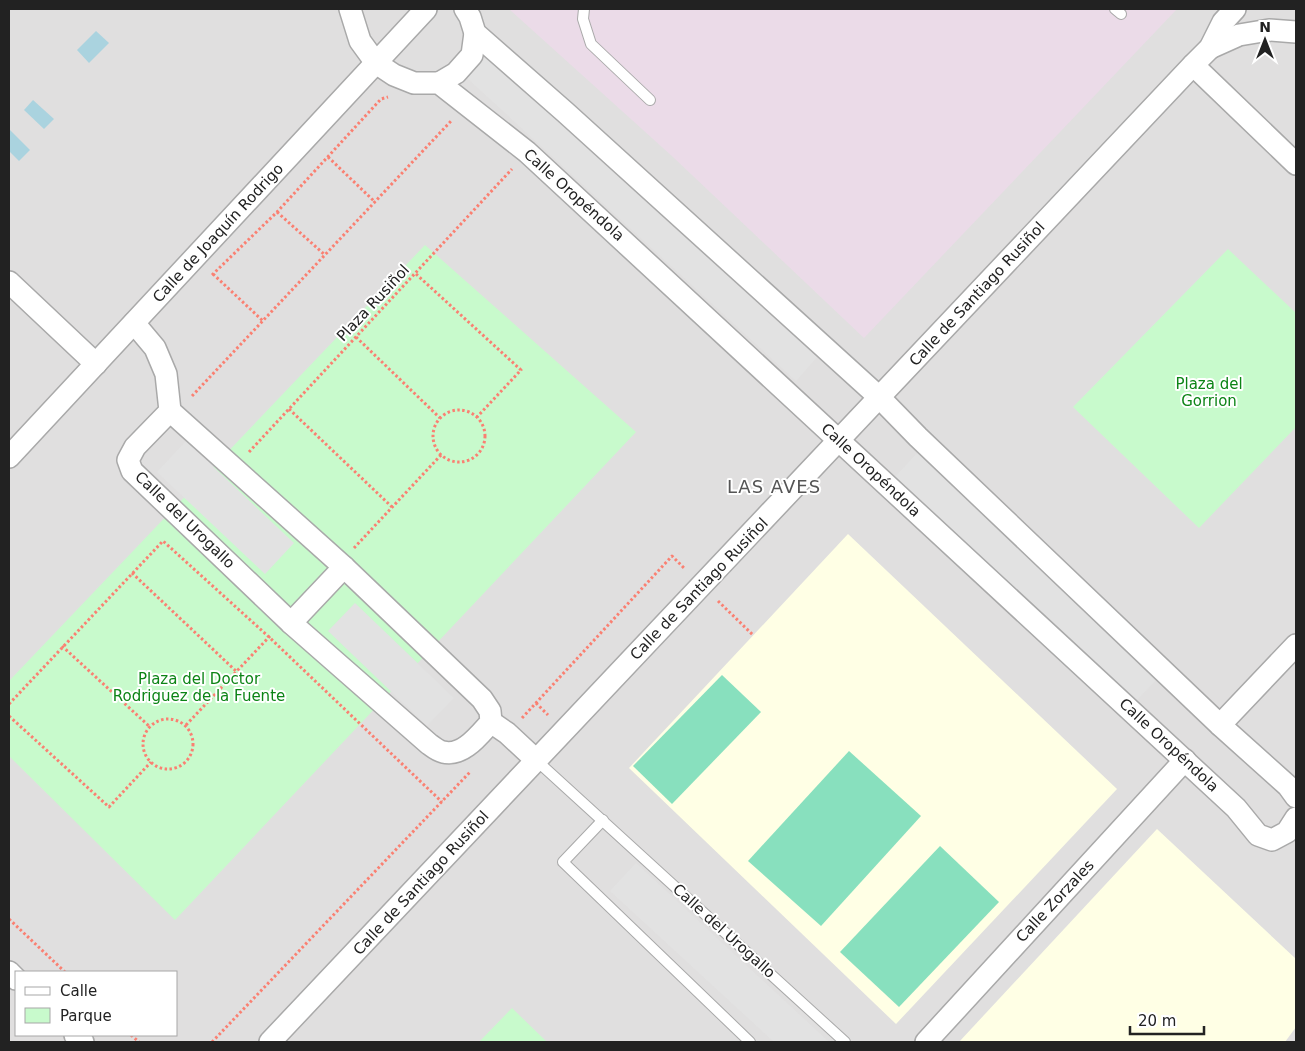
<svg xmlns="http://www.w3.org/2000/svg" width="1305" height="1051" font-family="'DejaVu Sans',sans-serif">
<rect width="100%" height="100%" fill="#f2efe9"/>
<path fill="#e0dfdf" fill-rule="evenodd" d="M9 9H1296V1042H9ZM16 972H176V1035H16Z"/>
<path fill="#ebdbe8" d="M509 9H1177L864 338 673 157Z"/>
<g fill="#ffffe5">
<path d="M848 534 1117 789 896 1024 629 768Z"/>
<path d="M1157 829 1296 959V1027L1285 1042H959Z"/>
</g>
<g fill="#c8facc">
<path d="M425 245 636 432 175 920 9 756V681Z"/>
<path d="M1228 249 1296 313V427L1199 528 1073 407Z"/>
<path d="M512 1008 547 1042H479Z"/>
</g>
<g fill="#88e0be">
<path d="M722 675 761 712 672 804 633 766Z"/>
<path d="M849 751 921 816 821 926 748 861Z"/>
<path d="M940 846 999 902 899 1007 840 952Z"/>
</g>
<g fill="#e2e2e2">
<path d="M487 57 817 357 796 381 467 78Z"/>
<path d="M186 441 294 543 265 574 157 472Z"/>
<path d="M919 451 1160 676 1136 701 895 477Z"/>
<path d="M355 603 454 698 427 726 328 631Z"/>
<path d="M636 863 829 1042H774L610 891Z"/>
</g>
<g fill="#aad3df">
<path d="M96 31 109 43 89 63 77 50Z"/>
<path d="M33 100 54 119 44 129 24 110Z"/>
<path d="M9 129 30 150 19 161 9 151Z"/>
</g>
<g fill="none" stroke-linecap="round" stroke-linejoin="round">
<g stroke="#a9a9a9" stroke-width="12">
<g id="lane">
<path d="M584 9 583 19 591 44 650 100"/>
<path d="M1115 9 1121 14"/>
<path d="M536 760 845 1042"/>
<path d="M603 820 563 862 750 1042"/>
</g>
</g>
<g stroke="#a9a9a9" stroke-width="24">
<g id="street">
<path d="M350 9 360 41 376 63 394 75 414 83H439L527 152 1236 808 1258 835 1272 840 1287 832 1296 818"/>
<path d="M465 9 470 17 475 33 565 112 879 397 918 437 1220 725 1288 786 1296 797"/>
<path d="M1210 48 1239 35 1269 30 1296 32"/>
<path d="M1193 65 1296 164"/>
<path d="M439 83 456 73 472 55 475 33"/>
<path d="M9 282 96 364"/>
<path d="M134 323 155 348 166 374 170 411 344 567 482 699 490 711 491 722C479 735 463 757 443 752 438 751 433 747 429 744L291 623 132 471 128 460 135 447 170 411"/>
<path d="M9 457 426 9"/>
<path d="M291 623 344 567"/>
<path d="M491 722 507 733 536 760"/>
<path d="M1220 725 1296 645"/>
<path d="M9 972 16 979"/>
<path d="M75 1035 83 1042"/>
<path d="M270 1042 1193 65 1210 48 1223 22 1235 9"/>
<path d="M926 1042 1185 760"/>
</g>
</g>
<g stroke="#fa8072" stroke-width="3" stroke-dasharray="2.5 2.5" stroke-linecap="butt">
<path d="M328 157 375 202"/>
<path d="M277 212 325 255"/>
<path d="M213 274 263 321"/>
<path d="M416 274 521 370 477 417"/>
<path d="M212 275 277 212 381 99 388 97"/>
<path d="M356 337 440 418"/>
<path d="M192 396 452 120"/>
<path d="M289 409 392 507"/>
<circle cx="459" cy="436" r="26"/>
<path d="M249 452 512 169"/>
<path d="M354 548 441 455"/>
<path d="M132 573 237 672"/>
<path d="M718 601 753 635"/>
<path d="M62 646 149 726"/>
<path d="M536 703 548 715"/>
<path d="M9 704 163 541 269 637 442 802"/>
<path d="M9 716 109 807 151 762"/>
<path d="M522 718 672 556 685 569"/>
<circle cx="168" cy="744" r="25"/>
<path d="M186 725 270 636"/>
<path d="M9 919 65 972"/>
<path d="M131 1035 139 1042"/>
<path d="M212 1042 471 771"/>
</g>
<use href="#lane" stroke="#fff" stroke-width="10"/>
<use href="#street" stroke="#fff" stroke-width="21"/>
</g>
<g text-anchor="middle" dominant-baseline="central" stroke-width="4" stroke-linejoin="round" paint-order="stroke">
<g font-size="15" fill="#222" stroke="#fff">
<text transform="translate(574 195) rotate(42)">Calle Oropéndola</text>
<text transform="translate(218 233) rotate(-47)">Calle de Joaquín Rodrigo</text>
<text transform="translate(977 294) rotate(-47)">Calle de Santiago Rusiñol</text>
<text transform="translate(373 303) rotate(-47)">Plaza Rusiñol</text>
<text transform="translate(871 470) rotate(43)">Calle Oropéndola</text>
<text transform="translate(185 520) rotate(44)">Calle del Urogallo</text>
<text transform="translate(699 589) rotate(-46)">Calle de Santiago Rusiñol</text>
<text transform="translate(1169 745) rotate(43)">Calle Oropéndola</text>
<text transform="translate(421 883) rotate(-47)">Calle de Santiago Rusiñol</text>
<text transform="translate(1055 901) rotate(-47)">Calle Zorzales</text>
<text transform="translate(724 931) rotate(42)">Calle del Urogallo</text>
</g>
<g font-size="15" fill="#0c8416" stroke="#fff">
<text x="1209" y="384">Plaza del<tspan x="1209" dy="17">Gorrion</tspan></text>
<text x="199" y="679">Plaza del Doctor<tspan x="199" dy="17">Rodriguez de la Fuente</tspan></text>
</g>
<g font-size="18" letter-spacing="1" fill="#555" stroke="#fff">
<text x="774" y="486">LAS AVES</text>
</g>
</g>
<rect width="1305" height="1051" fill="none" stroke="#222222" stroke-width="20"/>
<rect x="15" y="971" width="162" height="65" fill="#ffffff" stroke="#a7a7a7"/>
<rect x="25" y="987" width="25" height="8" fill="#ffffff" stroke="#a7a7a7"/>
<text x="60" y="996" font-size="15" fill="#222222">Calle</text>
<rect x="25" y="1008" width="25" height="15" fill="#c8facc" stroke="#a7a7a7"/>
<text x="60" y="1021" font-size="15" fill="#222222">Parque</text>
<g transform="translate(1265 40)" stroke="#ffffff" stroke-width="4" paint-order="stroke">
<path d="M0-4L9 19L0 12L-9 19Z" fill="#222222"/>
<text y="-8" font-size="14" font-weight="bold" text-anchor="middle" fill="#222222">N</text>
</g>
<path d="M1130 1026v8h74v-8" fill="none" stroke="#222222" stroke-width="2.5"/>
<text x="1138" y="1026" font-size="15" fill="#222222" stroke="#ffffff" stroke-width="4" paint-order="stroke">20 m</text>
</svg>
